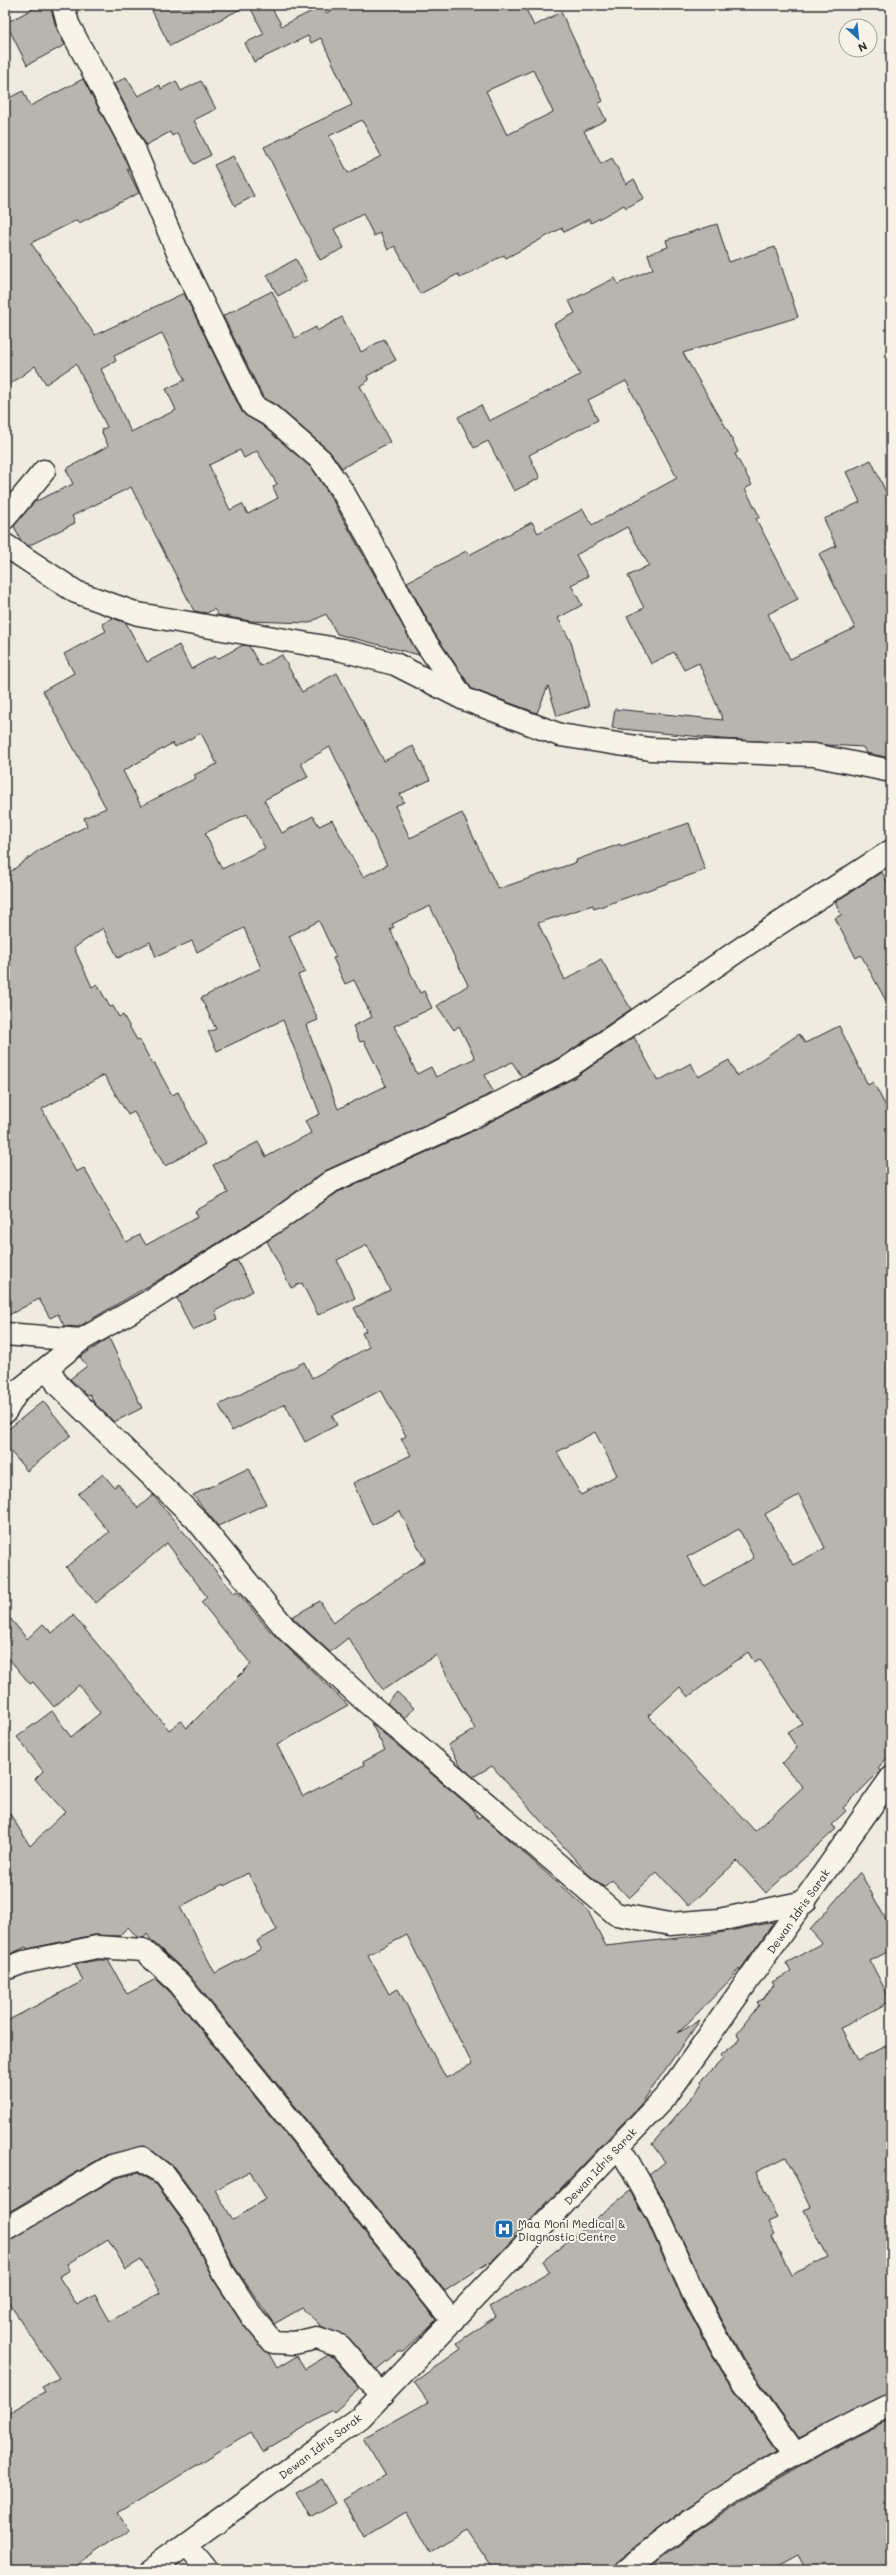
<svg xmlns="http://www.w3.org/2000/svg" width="896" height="2575" font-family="Mali,sans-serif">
<rect width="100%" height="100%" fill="#efebe0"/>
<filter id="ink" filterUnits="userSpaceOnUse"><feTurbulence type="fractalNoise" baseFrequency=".025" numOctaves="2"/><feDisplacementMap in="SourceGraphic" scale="8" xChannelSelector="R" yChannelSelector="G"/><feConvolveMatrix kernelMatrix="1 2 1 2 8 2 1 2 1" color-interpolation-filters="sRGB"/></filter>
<g filter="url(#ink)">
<g fill="#b8b5ae" stroke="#2b2b2b" fill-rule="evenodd">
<path d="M40 5H50L56 27 65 45 27 65 6 23Z"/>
<path d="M149 5H248L170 46Z"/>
<path d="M249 5H270L282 26 322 6 326 13 343 5H524L534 26 561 12 603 101 598 104 606 120 584 131 601 164 612 158 626 184 634 179 644 198 626 208 624 205 591 223 589 219 564 232 562 228 506 258 504 255 460 278 458 274 420 294 395 246 388 250 380 233 374 236 363 214 334 229 344 248 320 260 264 147 352 105 321 38 311 43 308 36 254 62 245 43 264 34ZM533 70 553 112 507 135 486 91ZM362 120 381 156 348 173 329 136Z"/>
<path d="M126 77 138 96 160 85 161 89 176 81 181 91 201 81 216 109 194 120 211 155 194 164 177 133 172 136 170 132 146 145 114 84Z"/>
<path d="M83 79 123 154 129 168 127 169 139 193 79 223 77 220 31 243 95 335 184 293 242 412 262 425 312 468 332 499 419 655 337 634 326 614 309 623 250 621 218 615 214 609 207 613 194 611 131 487 72 516 75 523 28 546 21 541 14 526 34 502 73 484 66 469 108 446 101 430 107 427 76 364 46 384 35 366 5 388V100L23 91 30 106ZM162 333 185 380 166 389 176 410 131 432 101 369 116 361 114 356ZM240 450 244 458 257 451 277 484 273 487 278 498 248 514 242 504 230 510 209 465Z"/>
<path d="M233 156 254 196 235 206 214 165Z"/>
<path d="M717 224 729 262 775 247 798 317 683 353 728 431 738 452 735 454 752 485 745 489 760 517 756 519 798 599 768 614 790 659 855 628 819 554 836 546 824 519 860 502 846 472 871 460 891 503V758L866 753 863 747 721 739 612 728 615 709 723 720 699 663 684 670 674 652 651 664 627 616 644 608 628 576 649 565 627 527 576 555 588 576 571 585 582 605 558 618 571 642 589 706 557 716 548 686 537 713 472 689 435 634 407 582 466 551 469 555 532 522 538 533 583 509 592 525 677 478 626 381 588 400 598 420 529 455 540 478 514 491 488 441 474 448 458 417 481 405 489 421 580 375 554 324 575 313 569 301 615 278 618 284 653 269 648 254 668 247 666 240Z"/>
<path d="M296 259 307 280 278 296 267 275Z"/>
<path d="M272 291 295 338 316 327 317 331 342 317 361 352 384 339 396 360 367 376 369 380 360 386 390 442 342 468 329 451 277 406 263 397 223 316Z"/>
<path d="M113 618 126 623 147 662 179 645 191 669 215 656 217 659 243 645 249 646 260 666 282 655 302 692 337 673 384 761 413 746 430 780 400 794 404 802 395 806 410 838 462 813 498 889 577 862 576 860 620 844 621 846 689 823 705 870 594 909 593 905 538 923 565 980 601 959 631 1009 564 1055 522 1077 512 1062 485 1075 493 1092 458 1111 327 1170 272 1209 162 1278 78 1327 64 1326 58 1314 50 1318 39 1299 5 1317V876L39 850 87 826 84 818 106 808 43 691 74 673 64 654 106 631 102 624ZM201 733 217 764 194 775 196 778 141 806 123 771 173 743 175 747ZM330 747 387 865 363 877 332 820 319 826 313 816 282 833 264 800 308 777 301 763ZM247 814 265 848 222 869 205 833ZM430 906 468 985 437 1006 454 1030 459 1026 475 1058 436 1077 431 1067 417 1074 394 1026 432 1008 424 991 420 993 390 929 394 927 392 924ZM319 921 336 957 333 958 345 984 354 980 372 1017 353 1026 360 1042 364 1041 386 1086 338 1109 306 1025 318 1020 298 975 305 972 289 936ZM103 928 118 958 150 942 156 957 192 941 197 952 244 928 261 968 201 998 216 1029 208 1032 217 1051 283 1020 320 1114 305 1121 311 1133 266 1157 258 1142 213 1165 228 1193 195 1211 198 1217 146 1245 140 1235 126 1242 84 1168 76 1172 42 1109 104 1075 128 1115 134 1112 165 1166 205 1144 178 1092 172 1095 155 1064 153 1065 139 1039 137 1040 123 1015 119 1017 113 1006 110 1007 97 984 92 987 74 948Z"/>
<path d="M882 872 891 889V1010L861 955 856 958 835 918 841 915 835 902Z"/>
<path d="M839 1026 868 1085 873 1082 891 1116V1753L878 1768 880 1771 843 1808 846 1811 831 1825 836 1829 766 1893 737 1861 688 1906 657 1872 629 1898 612 1880 604 1887 587 1873 492 1766 473 1777 461 1766 448 1745 475 1729 436 1655 383 1690 348 1638 330 1652 292 1617 320 1601 333 1623 425 1560 400 1511 372 1525 353 1483 411 1455 401 1439 406 1436 381 1390 332 1416 337 1425 305 1442 285 1404 232 1431 219 1405 304 1362 312 1378 369 1347 362 1333 366 1331 354 1308 390 1290 367 1245 337 1260 355 1298 318 1315 302 1283 291 1288 267 1241 338 1192 469 1133 576 1077 634 1037 658 1081 691 1063 698 1077 729 1060 737 1076 799 1034 805 1043ZM595 1432 617 1475 581 1495 557 1452ZM799 1495 825 1548 793 1565 765 1514ZM739 1529 754 1558 704 1586 687 1557ZM748 1652 754 1662 760 1659 802 1723 787 1732 797 1748 782 1764 803 1787 755 1831 648 1716 680 1687 688 1697Z"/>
<path d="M237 1260 253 1291 215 1311 218 1319 192 1330 177 1298Z"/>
<path d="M109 1338 142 1408 114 1422 94 1403 90 1394 87 1395 70 1379 87 1366 80 1357Z"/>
<path d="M43 1401 71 1435 27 1471 5 1445V1432Z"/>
<path d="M249 1468 266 1504 218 1526 193 1495Z"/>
<path d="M103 1474 114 1487 118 1484 138 1508 153 1495 234 1593 237 1591 269 1630 348 1705 277 1745 303 1796 364 1765 363 1762 385 1750 371 1723 473 1809 478 1818 482 1816 587 1909 606 1946 714 1934 774 1922 740 1970 739 1968 731 1979 678 2033 700 2020 641 2104 520 2231 514 2235 515 2237 494 2259 445 2291 189 1975 151 1940 147 1934 144 1938 137 1937 128 1927 119 1936 94 1935 27 1949 26 1947 5 1956V1806L30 1846 65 1812 35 1779 43 1771 17 1737 52 1711 71 1737 100 1713 79 1685 54 1707 33 1682 30 1684 5 1654V1612L27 1639 43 1624 52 1633 73 1615 169 1730 181 1721 187 1728 251 1664 201 1602 207 1597 167 1543 96 1603 66 1567 109 1532 78 1494ZM248 1873 277 1930 257 1941 261 1949 215 1973 180 1907 223 1884 224 1886ZM407 1935 472 2064 446 2078 398 1989 389 1994 368 1955Z"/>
<path d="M397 1692 414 1708 405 1719 387 1703Z"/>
<path d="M860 1872 891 1929V1950L870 1961 891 2001 841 2028 858 2060 891 2043V2393L799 2438 743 2358 704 2287 669 2210 649 2175 665 2162 652 2144 702 2085 701 2081 723 2059 721 2055 740 2040 737 2033 759 2005 757 2002 763 1999 774 1985 772 1982 791 1972 786 1963 822 1943 810 1930ZM786 2157 811 2207 804 2210 828 2257 791 2275 772 2237 775 2235 768 2222 777 2218 756 2172Z"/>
<path d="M98 1960H108L127 1994 156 1979 170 1992 436 2320 403 2352H399L377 2370 349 2338 321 2326 302 2308 274 2324 234 2266 209 2215 174 2167 145 2146 106 2155 5 2214V2022L83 1981 75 1964ZM250 2171 266 2199 233 2220 215 2190Z"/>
<path d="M139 2172 155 2184 188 2228 213 2279 243 2325 269 2354 277 2368 297 2356 305 2369 328 2355 333 2357 360 2389 334 2412 332 2410 262 2452 250 2432 118 2514 129 2529 70 2570H5V2415L44 2392 41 2387 59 2378 5 2297V2241L117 2178ZM108 2239 126 2269 141 2260 160 2293 110 2321 95 2295 77 2305 59 2277 70 2270 67 2264Z"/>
<path d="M630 2191 647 2221 682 2299 721 2371 777 2450 680 2512 618 2560 614 2570H493L466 2531 429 2552 406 2512 364 2537 343 2500 386 2475 364 2438 428 2402 414 2382 461 2349 457 2343 496 2316 490 2307 550 2272 543 2261Z"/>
<path d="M891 2419V2570H806L798 2555 770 2570H646L695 2532 760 2490 827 2451Z"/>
<path d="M322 2479 336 2503 310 2518 296 2493Z"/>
</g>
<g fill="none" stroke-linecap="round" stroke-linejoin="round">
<g stroke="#2b2b2b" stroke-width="25">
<g id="minor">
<path d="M63 5 68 24 134 149 178 253 253 406 269 415 321 460 343 492 374 547 424 640 463 698"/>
<path d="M5 518 44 471"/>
<path d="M5 545 76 592 138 614 342 650 395 664 464 699 560 735 650 749 814 755 891 771"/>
<path d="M5 1334 81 1340"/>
<path d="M48 1367 58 1385 195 1518 286 1629 364 1700 616 1914 670 1924 719 1920 805 1902"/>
<path d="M5 1412 17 1392 81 1340 148 1302 279 1219 332 1181 463 1122 570 1066 752 941 891 851"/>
<path d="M5 1969 24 1962 97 1947 143 1950 179 1983 453 2321"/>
<path d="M619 2146 658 2215 693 2293 732 2365 796 2455"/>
<path d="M5 2229 112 2166 142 2158 164 2175 199 2222 223 2272 253 2318 273 2342 294 2343 317 2338 340 2346 382 2395"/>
<path d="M186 2544 207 2570"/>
<path d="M626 2570C706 2502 797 2450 891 2405"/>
</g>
</g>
<g stroke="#2b2b2b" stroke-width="25">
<path id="major" d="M150 2570 361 2417 667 2095 891 1778"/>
</g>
<use href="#minor" stroke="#f7f3e8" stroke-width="22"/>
<use href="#major" stroke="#f7f3e8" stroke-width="22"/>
</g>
</g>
<defs>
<g id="hospital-square" transform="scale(1)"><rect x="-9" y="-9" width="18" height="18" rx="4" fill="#1f6fb2" stroke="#f7f3e8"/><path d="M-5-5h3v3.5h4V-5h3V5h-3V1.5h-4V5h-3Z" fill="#fff"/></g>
</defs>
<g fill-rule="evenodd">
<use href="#hospital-square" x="504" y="2229"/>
</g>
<g text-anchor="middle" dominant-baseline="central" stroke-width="4" stroke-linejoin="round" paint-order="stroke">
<g font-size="11" fill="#2b2b2b" stroke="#f7f3e8">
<text transform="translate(798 1911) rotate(-55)">Dewan Idris Sarak</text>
<text transform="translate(600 2166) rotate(-47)">Dewan Idris Sarak</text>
<text transform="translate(320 2446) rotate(-37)">Dewan Idris Sarak</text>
</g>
<g font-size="11" fill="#2b2b2b" stroke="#f7f3e8" text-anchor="start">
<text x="518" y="2223">Maa Moni Medical &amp;<tspan x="518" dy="13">Diagnostic Centre</tspan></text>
</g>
</g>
<rect width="896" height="2575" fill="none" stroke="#f7f3e8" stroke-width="20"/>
<rect x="10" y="10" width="876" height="2555" fill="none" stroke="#2b2b2b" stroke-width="1.5" filter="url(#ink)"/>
<g transform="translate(858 38) rotate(153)"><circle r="19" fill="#f7f3e8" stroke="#a5a39c"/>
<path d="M0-3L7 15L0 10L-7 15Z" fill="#1f6fb2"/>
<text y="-6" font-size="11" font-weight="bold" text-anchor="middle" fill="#2b2b2b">N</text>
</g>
</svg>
